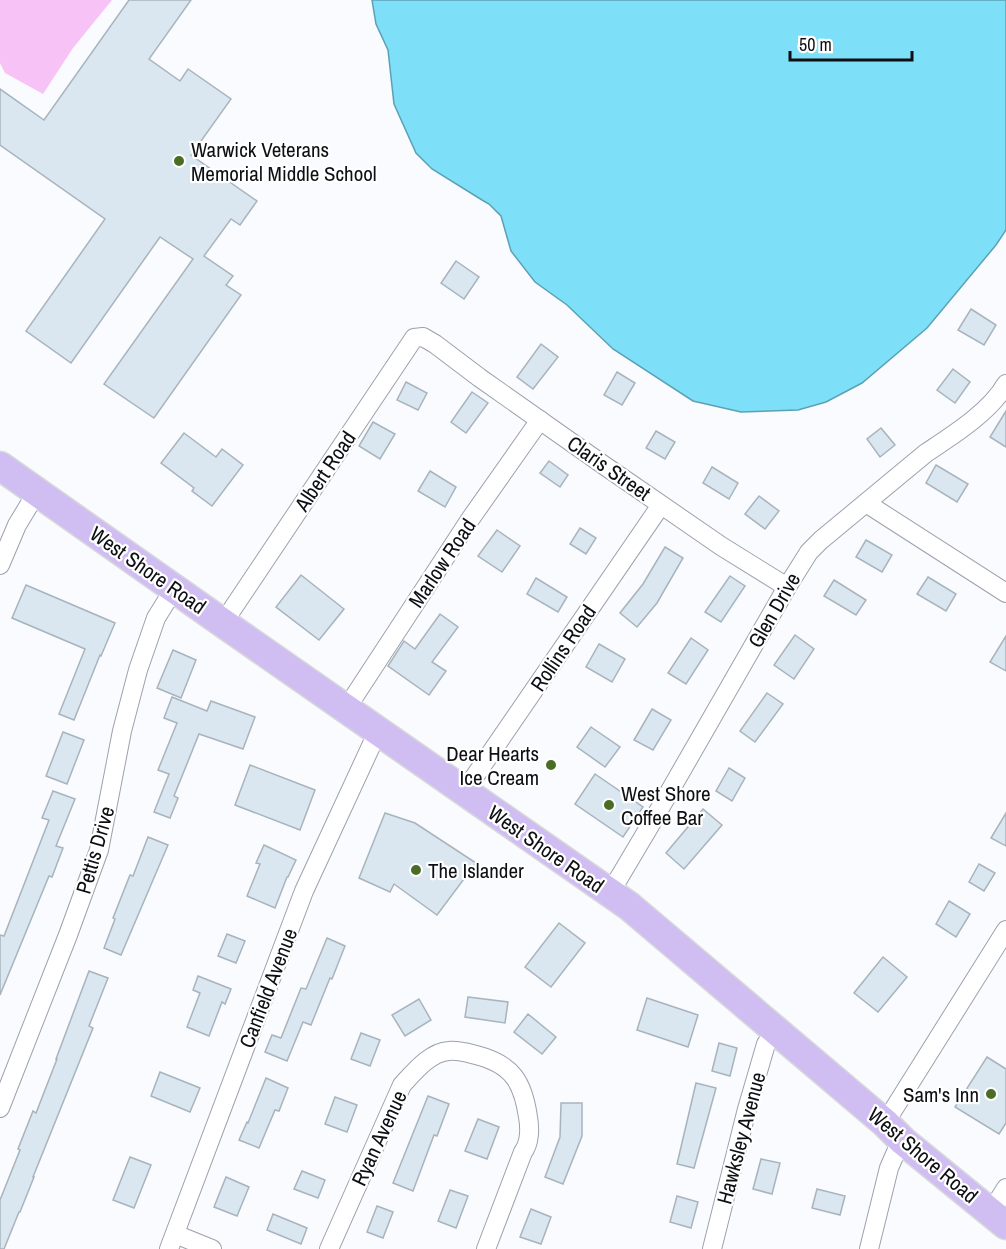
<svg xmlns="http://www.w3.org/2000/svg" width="1006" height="1249" font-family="'Archivo Narrow',sans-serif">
<rect width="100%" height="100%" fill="#fafbfe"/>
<path fill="#f7c3f7" d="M0 0H112L73 48 43 94 5 73 0 63Z"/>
<path fill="#7ee0f8" stroke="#5ca1b3" stroke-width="1.5" d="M372 0H1006V230L996 245 927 328 862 383 826 402 798 410 741 412 693 401 613 349 567 305 535 282 511 251 501 216 489 204 482 200 432 169 416 153 394 104 388 50 376 24Z"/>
<g fill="#dae6f0" stroke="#a8b4bd" stroke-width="1.5">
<path d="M129 0H191L149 59 180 81 188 69 231 99 191 155 257 201 240 225 231 219 204 256 233 276 226 285 241 295 154 418 104 384 193 259 160 237 71 363 26 331 105 219 0 145V89L44 120Z"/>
<path d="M456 261 479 277 464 299 441 283Z"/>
<path d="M971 309 996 325 984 345 958 330Z"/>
<path d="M541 344 558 357 533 389 517 377Z"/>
<path d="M953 369 970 382 955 403 937 390Z"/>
<path d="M617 372 635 383 622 405 604 395Z"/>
<path d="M406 382 427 393 418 410 397 400Z"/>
<path d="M472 392 488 403 466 433 451 422Z"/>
<path d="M1006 411V447L990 437Z"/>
<path d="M373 422 395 434 380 459 359 446Z"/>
<path d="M881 428 895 445 880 457 867 439Z"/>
<path d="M656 431 675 442 665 459 646 448Z"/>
<path d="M184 433 216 457 222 449 243 465 212 506 192 491 194 488 161 463Z"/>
<path d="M549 461 568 475 560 487 540 473Z"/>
<path d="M936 465 968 484 957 502 926 483Z"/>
<path d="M712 467 738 483 729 499 703 483Z"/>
<path d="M430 471 456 487 445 507 418 491Z"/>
<path d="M759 496 779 511 765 529 745 514Z"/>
<path d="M580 528 596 538 586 554 570 544Z"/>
<path d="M497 530 520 546 502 572 478 556Z"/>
<path d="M866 540 892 555 882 572 856 557Z"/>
<path d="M665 547 683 558 657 603 637 627 620 613 643 584Z"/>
<path d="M301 575 344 609 319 640 276 607Z"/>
<path d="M730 576 745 586 721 622 705 612Z"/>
<path d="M928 577 956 594 946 611 917 594Z"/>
<path d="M536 578 567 597 558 612 527 594Z"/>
<path d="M834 580 866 600 856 615 824 596Z"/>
<path d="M26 585 115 623 101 656 100 655 74 720 59 714 85 649 12 618Z"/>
<path d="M440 614 458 627 432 662 446 671 429 695 388 666 404 641 415 649Z"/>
<path d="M795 635 814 649 794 679 774 665Z"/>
<path d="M1006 636V671L990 662Z"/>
<path d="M691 638 708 650 686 684 668 673Z"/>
<path d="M599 644 625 659 612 682 586 667Z"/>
<path d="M173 650 196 660 181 698 157 688Z"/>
<path d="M767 693 783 704 755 742 740 731Z"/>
<path d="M172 697 207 711 211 701 255 717 243 749 199 734 174 796 178 798 170 818 154 812 169 774 158 770 177 723 164 718Z"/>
<path d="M652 709 671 720 653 750 634 740Z"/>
<path d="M591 727 620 747 605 767 577 747Z"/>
<path d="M63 732 84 740 67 784 46 776Z"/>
<path d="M250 765 315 790 300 830 235 805Z"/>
<path d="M729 768 745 778 732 801 716 791Z"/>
<path d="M595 774 643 807 623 837 575 804Z"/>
<path d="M53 791 75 799 56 846 63 848 52 877 49 876 0 995V935L4 936 49 820 42 818Z"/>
<path d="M703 809 722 825 684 869 666 853Z"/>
<path d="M385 813 415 823 476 863 437 915 394 884 390 892 359 878Z"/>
<path d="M1006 813V846L991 838Z"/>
<path d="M148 837 168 845 121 955 104 948 115 919 113 918 130 875 133 876Z"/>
<path d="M264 845 296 860 288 877H287L275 908 247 896 260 864 256 863Z"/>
<path d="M979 864 995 873 984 891 969 882Z"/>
<path d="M949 901 970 914 956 937 936 924Z"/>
<path d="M559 923 585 943 551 987 525 967Z"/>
<path d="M227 934 245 941 236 963 218 956Z"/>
<path d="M327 938 345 946 332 979 330 978 311 1025 303 1022 287 1061 265 1052 272 1035 281 1038 301 988 306 989Z"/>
<path d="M883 957 907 977 878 1012 854 993Z"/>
<path d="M89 971 108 978 89 1026 93 1028 33 1177H34L20 1212H19L4 1249H0V1200L20 1150 18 1149 33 1111 36 1113 57 1059H56Z"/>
<path d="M198 976 231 989 225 1004 222 1002 209 1036 187 1027 200 993 193 990Z"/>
<path d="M468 997 508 1002 505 1023 465 1017Z"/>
<path d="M647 998 698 1015 688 1047 637 1030Z"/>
<path d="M419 999 431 1020 405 1036 392 1015Z"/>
<path d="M528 1014 556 1037 542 1054 514 1032Z"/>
<path d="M361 1033 380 1040 370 1066 351 1059Z"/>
<path d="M719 1043 737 1048 730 1076 712 1071Z"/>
<path d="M987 1057 1006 1069V1123L999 1134 955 1107Z"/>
<path d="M160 1072 200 1088 190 1112 151 1096Z"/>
<path d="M266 1078 288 1088 279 1111 275 1110 259 1148 239 1140 247 1122 248 1123Z"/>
<path d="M696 1083 716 1088 694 1168 677 1164Z"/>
<path d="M428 1096 449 1104 437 1136 434 1135 413 1191 393 1183Z"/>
<path d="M335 1097 357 1105 347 1132 325 1124Z"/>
<path d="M561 1103H582V1136L563 1184 545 1177 560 1137Z"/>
<path d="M478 1119 499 1127 487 1159 465 1151Z"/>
<path d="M130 1157 151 1165 134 1208 113 1200Z"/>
<path d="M761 1159 780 1163 772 1194 753 1189Z"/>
<path d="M302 1171 325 1180 318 1198 294 1189Z"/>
<path d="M226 1177 249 1187 237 1216 214 1207Z"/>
<path d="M817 1189 845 1196 840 1215 812 1208Z"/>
<path d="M450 1190 468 1196 456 1228 438 1221Z"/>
<path d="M677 1196 698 1202 691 1228 670 1222Z"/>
<path d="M377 1206 393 1212 383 1238 367 1232Z"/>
<path d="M531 1209 551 1217 541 1244 520 1237Z"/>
<path d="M273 1214 307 1228 301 1244 267 1230Z"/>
</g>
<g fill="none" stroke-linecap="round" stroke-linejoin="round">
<g stroke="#9da1ae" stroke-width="20">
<g id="street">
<path d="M866 503 1006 593"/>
<path d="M0 565 17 525 37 492"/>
<path d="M223 623 414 338 423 337 435 344 480 378 605 466 721 546 787 587"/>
<path d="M346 709 471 518 540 420"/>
<path d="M464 792 661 505"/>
<path d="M610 893 648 829 787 587 809 552 821 540 926 453C953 435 990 412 1006 384"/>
<path d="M0 1108 68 935 99 850 122 731 138 670 156 618 174 589"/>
<path d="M885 1123 1006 930"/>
<path d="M991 1212 1006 1188"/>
<path d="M175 1234 212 1249"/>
<path d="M169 1249 304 891 378 731"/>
<path d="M329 1249 402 1085C414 1072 430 1052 449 1051 458 1050 468 1053 476 1055 512 1064 523 1082 528 1117 530 1128 530 1143 523 1152L486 1249"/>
<path d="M712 1249 747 1109 766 1044 777 1030"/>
<path d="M869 1249 889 1168 899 1145 903 1141"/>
</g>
</g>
<g stroke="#d8d9d9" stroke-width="31">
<path id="primary" d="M0 466 223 623 629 906 885 1123 903 1141 1006 1225"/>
</g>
<use href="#street" stroke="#fff" stroke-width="18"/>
<use href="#primary" stroke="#d0bef2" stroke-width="28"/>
</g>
<g fill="#4a6d25" stroke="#fff" stroke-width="2">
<circle cx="179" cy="161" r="6"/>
<circle cx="551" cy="765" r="6"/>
<circle cx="609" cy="805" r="6"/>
<circle cx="416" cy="870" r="6"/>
<circle cx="991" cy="1094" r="6"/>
</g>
<g text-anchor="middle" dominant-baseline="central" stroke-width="4.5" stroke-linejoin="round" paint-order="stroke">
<g font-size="21" fill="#0d0f13" stroke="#fff" text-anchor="start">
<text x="191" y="149">Warwick Veterans<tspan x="191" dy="24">Memorial Middle School</tspan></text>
<text x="539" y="753" text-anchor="end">Dear Hearts<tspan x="539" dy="24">Ice Cream</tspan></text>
<text x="621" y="793">West Shore<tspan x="621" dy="24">Coffee Bar</tspan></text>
<text x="428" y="870">The Islander</text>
<text x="979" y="1094" text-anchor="end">Sam's Inn</text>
</g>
<g font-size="21" fill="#0d0f13" stroke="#fff">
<text transform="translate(609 468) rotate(35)">Claris Street</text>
<text transform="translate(325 471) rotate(-56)">Albert Road</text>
<text transform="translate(442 563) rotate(-56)">Marlow Road</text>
<text transform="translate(148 570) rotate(35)">West Shore Road</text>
<text transform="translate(774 610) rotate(-60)">Glen Drive</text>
<text transform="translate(563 648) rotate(-56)">Rollins Road</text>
<text transform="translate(546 849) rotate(35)">West Shore Road</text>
<text transform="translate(95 850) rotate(-74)">Pettis Drive</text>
<text transform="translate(268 988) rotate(-69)">Canfield Avenue</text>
<text transform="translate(379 1138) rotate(-65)">Ryan Avenue</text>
<text transform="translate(741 1138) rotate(-75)">Hawksley Avenue</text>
<text transform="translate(923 1155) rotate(40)">West Shore Road</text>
</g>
</g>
<path d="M790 51v9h122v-9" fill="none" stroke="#0d0f13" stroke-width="3"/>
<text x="799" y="51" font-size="18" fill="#0d0f13" stroke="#ffffff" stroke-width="4.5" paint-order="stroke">50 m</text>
</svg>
